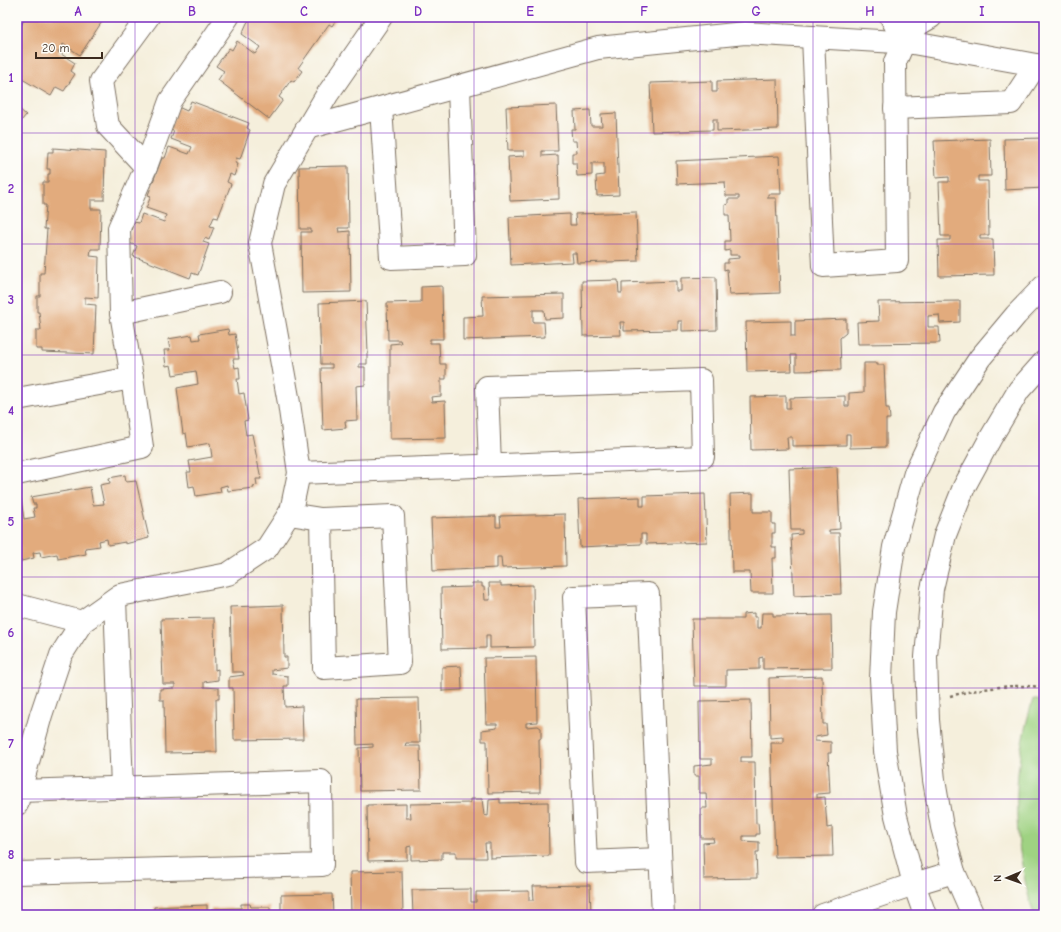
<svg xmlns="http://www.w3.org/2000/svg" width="1061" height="932" font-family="'Comic Neue',sans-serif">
<rect width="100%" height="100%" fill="#fdfcf7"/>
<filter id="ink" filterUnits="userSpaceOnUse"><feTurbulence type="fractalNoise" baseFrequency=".025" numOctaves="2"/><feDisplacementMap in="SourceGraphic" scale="8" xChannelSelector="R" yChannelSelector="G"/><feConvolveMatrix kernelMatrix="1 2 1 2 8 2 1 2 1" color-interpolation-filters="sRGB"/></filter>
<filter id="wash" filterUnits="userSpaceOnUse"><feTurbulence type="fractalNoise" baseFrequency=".012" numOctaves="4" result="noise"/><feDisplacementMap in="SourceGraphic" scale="16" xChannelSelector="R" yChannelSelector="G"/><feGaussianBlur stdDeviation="0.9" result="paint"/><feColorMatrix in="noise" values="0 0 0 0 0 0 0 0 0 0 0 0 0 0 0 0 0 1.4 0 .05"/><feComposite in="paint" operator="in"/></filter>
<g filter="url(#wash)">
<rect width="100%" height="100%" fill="#f5efdc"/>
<path fill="#9fd282" stroke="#6d7e50" d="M1033 699 1044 702V915H1034C1019 867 1013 815 1019 764 1021 742 1027 720 1033 699Z"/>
<g id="blocks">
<g fill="#e2ab7d">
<path d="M26 17H105L80 55 63 44 58 52 75 63 71 71 75 74 64 91 56 87 51 96 17 76V32Z"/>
<path d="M252 17H338L332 26 329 24 298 68 302 71 294 82 291 80 279 97 283 100 269 119 218 80 224 71 216 66 229 48 232 50 237 41 255 54 260 47 242 34 247 23Z"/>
<path d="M777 79 778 129 717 131V119H713V130L652 132 650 83 712 81V92H717V81Z"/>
<path d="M191 101 249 123 247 128 250 130 240 159 236 158 235 163 238 164 234 176 230 174 227 182 231 184 218 218 214 217 210 226 214 227 209 240 205 238 203 242 209 244 198 275 192 273 190 278 133 256 137 246 127 242 134 222 139 223 142 214 164 222 166 215 146 208 151 196 148 195 162 158H165L169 147 189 154 192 147 171 139 174 131 169 130 178 107 187 111Z"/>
<path d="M556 105 558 151H542V156L558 155 559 199 510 201 508 157 524 156V151H508L506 107Z"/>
<path d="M17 107 26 115 17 126Z"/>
<path d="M590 110 591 126H602L601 114 616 113 619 195 597 196 596 176 604 175V163H592V175L577 176 576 163H572V153H577L576 141H572L571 129H575L574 111Z"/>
<path d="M1044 138V188L1005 190 1004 139Z"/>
<path d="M990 139 991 176H978V181H988L989 235H980V239H993L994 275 939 276 938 240H950V236H941L939 182H949V177L936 178 934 141Z"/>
<path d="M53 148 105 152 104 200H91V209H101L100 249H91L90 256 99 257 98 298 85 297V304L96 305 94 354 42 352V349H36V330H41L39 312H37V296H40V273H44L47 229H44L46 205H43V182H48V174H50V169H47L48 152H53Z"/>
<path d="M779 156 781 194H768V198H776L780 293 729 295 727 269 724 270V263H728V259L740 258V255H730V250L725 251V241H730L729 215H725V205L728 204V199H739V196H726L725 182 677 184 676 161Z"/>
<path d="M348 166 349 228H338L339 232 350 231 351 292 302 293 301 232H311V229H300L299 167Z"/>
<path d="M636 212 638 261 577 263 576 253H572L573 262 511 265 509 217 570 214V225H576L575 214Z"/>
<path d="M716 277 717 330 682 331V321H678V330L624 331V322H620L621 335 583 336 582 281 618 280 619 293H622V283L676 281V291H681V278Z"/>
<path d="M442 286 443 339H430V343H439L440 364H446V379H441V396L431 397 432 402 445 401 446 438 390 439V344L401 343 400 340H388L387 303 421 302V287Z"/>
<path d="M564 294V318L545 319 544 310H533V322H544L545 337 463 340V317L483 316 482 296Z"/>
<path d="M366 301 368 353H367V364H359V367H365V385L356 386 357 420 345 421 346 428 323 430 321 368H332V364H321L319 303Z"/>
<path d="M960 301V322L940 323 939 315 928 316V327H939L940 343 858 344 857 322 879 321 878 302Z"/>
<path d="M846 319V333L840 338 841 370 796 371V355H791L792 371 747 372 746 322 791 321V336H795V321Z"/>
<path d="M228 329 229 335 235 334 239 359H233L235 368 239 367 240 379H237L239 394 244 393 248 420 244 421 246 435 252 434 261 479H256L257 485 253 486 254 488 228 491 227 485 220 487 221 492 196 496 194 486 189 487 187 472H191L189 461 212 457 210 443 188 447 186 433 183 434 177 388 198 384 196 371 173 375 171 365 166 366 164 350H170L168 339 192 335 193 340 200 339 199 334Z"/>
<path d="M864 363H877V365H884L886 408H889L890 419H886V447L850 448V434H846V445L792 446V437H787L788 449 751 450 750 397 786 396V408H790V398L845 396V406H849V393L864 392Z"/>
<path d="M837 467 840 529 829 530V533H839L841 594 794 596 791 535 802 534V530H791L789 469Z"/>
<path d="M125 475 126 482 136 481 149 538 125 544V542L108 545 107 539 99 541 100 546 85 548 86 554 58 559 57 554 41 557 40 552 33 553 34 558 17 562V500L21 499 24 519 35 517 33 508H36V504H33L31 497 90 487 93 505 104 504 100 485 110 483 109 478Z"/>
<path d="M753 493V512H772V524H775V533H772V547H776V558H772L773 593H751L750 572H732L730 494Z"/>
<path d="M705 494 707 542 646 544V534H641V544L580 547 578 499 640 497V506H644V496Z"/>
<path d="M565 514 566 566 502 568 501 557H497V568L433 571 431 518 496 516V527H501L500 516Z"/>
<path d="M472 583H482V587H484L485 600H490L489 583H501V586L533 585 534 647 490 648V635H486V648L442 649 441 588 472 587Z"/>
<path d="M283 605 284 657H287V668L272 670V674L288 676V686H284L285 707 302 706 303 739 234 740 233 688H229V677L244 675 243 672H232L230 607Z"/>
<path d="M754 613V617H757V628H761L762 613H773V616L831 615 832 668 763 669V657L759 658V669L726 670V686H694L692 619H743V614Z"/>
<path d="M214 618 215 670 218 669V680L204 682V687L219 688V699H216L217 752 165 753 164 700H160V689L175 688V684H163L161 619Z"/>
<path d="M536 657 537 722 526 723V727L538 726 541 728V739H539L540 792 488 793 487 741H482V730L497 728V724H486L484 658Z"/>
<path d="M461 666 462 690 442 691V667Z"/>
<path d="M822 676 823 724H826L827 735 815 737V741L831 742V753H828L830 793 817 794V798L825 797 827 828 832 827 833 856 775 857 771 743H783V737L770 738 769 678Z"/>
<path d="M419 698 420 743H406L405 746H420L421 790 360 791 359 748 373 747V744L357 745 356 699Z"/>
<path d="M751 700 752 757H741V762H755L756 824 758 823 759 834H756V836H743V841L759 842V852H756L757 878 704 879 703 843 714 842 713 838H701V808H707L706 793H699V776H694V766L712 764V759H700L699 701Z"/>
<path d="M470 799H482L484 815 488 816 489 800 500 799V803L548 802 549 856 490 858V843H485L486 858H456V852H442V859L411 860V846L407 847V860L368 861 367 805 406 804V818H411L410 804 470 803Z"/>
<path d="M402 871 403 915H351L350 872Z"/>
<path d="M590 885 591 915H413L412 890 471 889V902H476V892L529 891V900H534L533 886Z"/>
<path d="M332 894 333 915H281V895Z"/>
<path d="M241 904H250L251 907H270V915H212L211 909 241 908Z"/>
<path d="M207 905V915H154V907Z"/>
<path d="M150 912 151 915H92V914Z"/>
</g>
</g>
</g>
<g filter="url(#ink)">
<use href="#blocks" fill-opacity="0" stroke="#7c6f60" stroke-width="1"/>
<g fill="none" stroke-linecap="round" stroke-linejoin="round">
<g stroke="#7c6f60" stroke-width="24">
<g id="minor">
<path d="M900 35 931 17"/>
<path d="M813 37 823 266 897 261 895 62 904 42 891 17"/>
<path d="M381 108 391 258 465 255 459 87"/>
<path d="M895 108 1011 103 1036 65"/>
<path d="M307 128 598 48 745 33 913 43 1036 65 1044 70"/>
<path d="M146 167 108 126 101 81 148 17"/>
<path d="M121 313 220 292"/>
<path d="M17 399 132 378"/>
<path d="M299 473 703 457 701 380 487 387 490 465"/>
<path d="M17 474 142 447 132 378 121 313 119 228 146 167 170 101 228 17"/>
<path d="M289 514 321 519 324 668 400 663 393 516 321 519"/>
<path d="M115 599 122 787"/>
<path d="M17 605 82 622"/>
<path d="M17 804 20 791 41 715 61 655 82 622 120 595 228 574 267 548 291 511 299 473 289 403 260 243 274 184 327 95 381 17"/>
<path d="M660 859 586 862 574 597 648 594 663 915"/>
<path d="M17 873 322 865 321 781 20 791"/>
<path d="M823 915 914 884 954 872"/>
<path d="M925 915 914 884 896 816 885 751 881 679 884 612 894 547 915 473 944 412 980 358 1016 315 1044 286"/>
<path d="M973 915 954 872 942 827 934 780 928 720 926 657 932 589 945 535 964 487 990 439 1019 390 1044 362"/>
</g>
</g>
<path stroke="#7c6f60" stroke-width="2.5" stroke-dasharray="3 3" stroke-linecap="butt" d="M950 696C982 688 1011 684 1044 687"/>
<use href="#minor" stroke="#fff" stroke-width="22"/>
</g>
</g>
<path fill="none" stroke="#7b2cbf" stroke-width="1" stroke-opacity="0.55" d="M135 17V915M248 17V915M361 17V915M474 17V915M587 17V915M700 17V915M813 17V915M926 17V915M17 133H1044M17 244H1044M17 355H1044M17 466H1044M17 577H1044M17 688H1044M17 799H1044"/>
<rect width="1061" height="932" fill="none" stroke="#fdfcf7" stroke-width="44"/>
<g transform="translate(1007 878) rotate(268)" stroke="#fdfcf7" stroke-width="3" paint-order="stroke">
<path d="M0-3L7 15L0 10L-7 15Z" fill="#3b2a1e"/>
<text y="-6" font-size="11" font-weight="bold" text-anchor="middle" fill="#3b2a1e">N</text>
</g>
<path d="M36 52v6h66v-6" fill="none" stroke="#3b2a1e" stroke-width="2"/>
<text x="42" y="52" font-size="12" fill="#3b2a1e" stroke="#fdfcf7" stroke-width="3" paint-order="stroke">20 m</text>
<rect x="22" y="22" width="1017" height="888" fill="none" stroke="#7b2cbf" stroke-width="1.5"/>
<g font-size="13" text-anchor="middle" font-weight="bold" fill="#7b2cbf">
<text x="78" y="16">A</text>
<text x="192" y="16">B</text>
<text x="304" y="16">C</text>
<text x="418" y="16">D</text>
<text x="530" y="16">E</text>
<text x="644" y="16">F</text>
<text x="756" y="16">G</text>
<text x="870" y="16">H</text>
<text x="982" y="16">I</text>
<text x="11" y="82">1</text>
<text x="11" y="193">2</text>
<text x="11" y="304">3</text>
<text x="11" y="415">4</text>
<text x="11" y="526">5</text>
<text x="11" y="637">6</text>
<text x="11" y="748">7</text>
<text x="11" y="859">8</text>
</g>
</svg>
